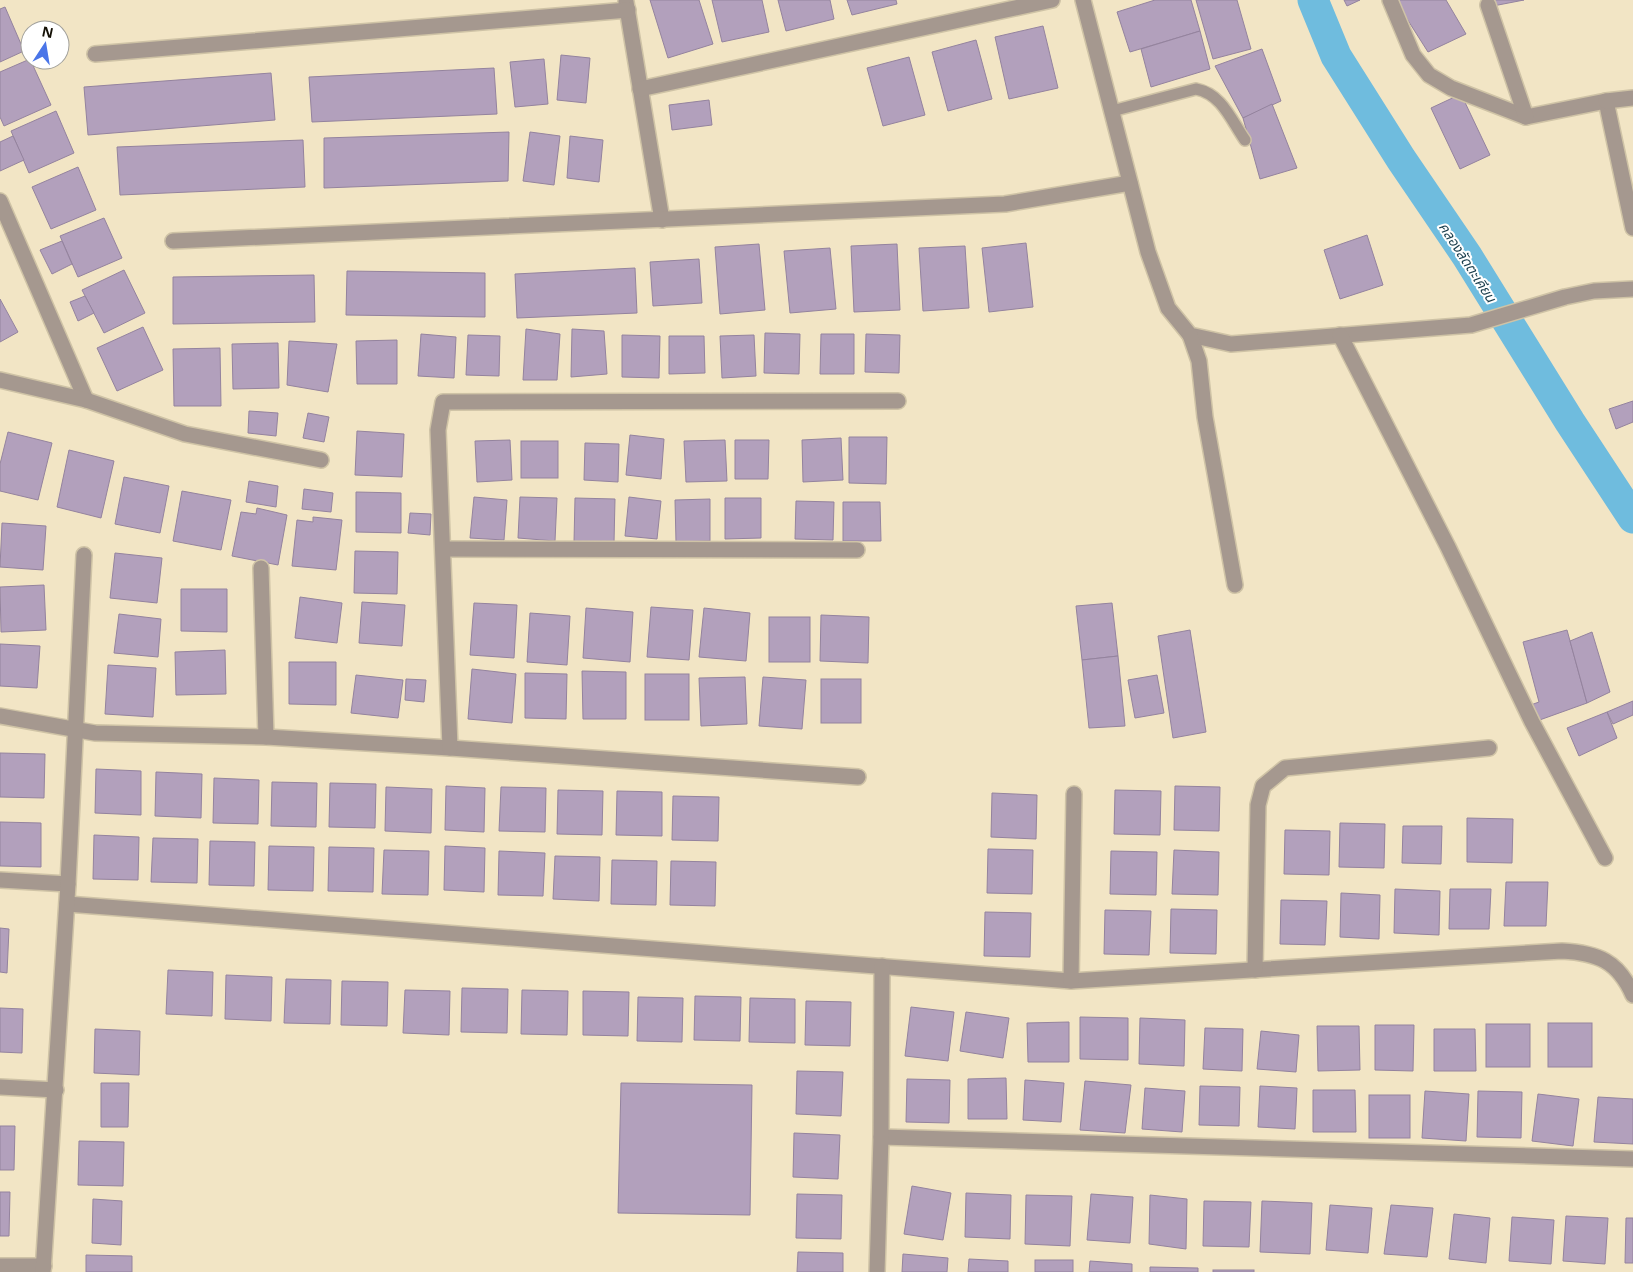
<svg xmlns="http://www.w3.org/2000/svg" width="1633" height="1272" font-family="'Open Sans','Noto Sans Thai',sans-serif">
<rect width="100%" height="100%" fill="#f2e5c5"/>
<g fill="none" stroke-linecap="round" stroke-linejoin="round">
<path stroke="#6fbcde" stroke-width="31" d="M1313 0 1336 56 1401 159 1467 256 1570 422 1633 518"/>
</g>
<g fill="#b2a0bc" stroke="#94839e">
<path d="M650 0H699L713 44 668 58Z"/>
<path d="M712 0H762L769 32 722 42Z"/>
<path d="M778 0H830L834 19 786 31Z"/>
<path d="M847 0H896L897 4 852 15Z"/>
<path d="M1155 0H1191L1200 31 1130 52 1117 12Z"/>
<path d="M1196 0H1237L1251 49 1213 59Z"/>
<path d="M1344 0H1360L1347 6Z"/>
<path d="M1395 0H1446L1466 34 1428 52Z"/>
<path d="M1492 0H1524L1493 6Z"/>
<path d="M5 7 24 51 0 62V9Z"/>
<path d="M1043 26 1058 88 1009 99 995 37Z"/>
<path d="M1200 31 1210 69 1151 87 1141 49Z"/>
<path d="M976 40 992 99 948 111 932 52Z"/>
<path d="M1262 49 1281 101 1243 118 1215 66Z"/>
<path d="M561 55 590 58 586 103 557 100Z"/>
<path d="M909 57 925 115 883 126 867 68Z"/>
<path d="M30 59 51 105 4 126 0 117V72Z"/>
<path d="M544 59 548 104 515 107 510 62Z"/>
<path d="M494 68 497 114 312 122 309 77Z"/>
<path d="M271 73 275 120 88 135 84 87Z"/>
<path d="M1461 94 1490 155 1460 169 1431 108Z"/>
<path d="M709 100 712 125 672 130 669 105Z"/>
<path d="M1272 104 1297 168 1260 179 1243 118Z"/>
<path d="M56 111 74 153 29 173 11 131Z"/>
<path d="M509 132 508 181 324 188V138Z"/>
<path d="M530 132 560 136 554 185 523 181Z"/>
<path d="M13 136 24 160 0 171V142Z"/>
<path d="M570 136 603 140 599 182 567 178Z"/>
<path d="M303 140 305 187 120 195 117 147Z"/>
<path d="M78 167 96 210 51 229 32 187Z"/>
<path d="M104 218 122 258 78 277 60 236Z"/>
<path d="M1367 235 1383 285 1340 299 1324 250Z"/>
<path d="M62 241 72 264 52 274 40 250Z"/>
<path d="M1026 243 1033 307 989 312 982 248Z"/>
<path d="M759 244 765 310 720 314 715 247Z"/>
<path d="M897 244 900 310 854 312 851 246Z"/>
<path d="M965 246 969 308 923 311 919 248Z"/>
<path d="M830 248 836 309 790 313 784 251Z"/>
<path d="M699 259 702 303 653 306 650 262Z"/>
<path d="M635 268 637 313 517 318 515 274Z"/>
<path d="M124 270 145 313 104 333 82 290Z"/>
<path d="M347 271 485 273V317L346 315Z"/>
<path d="M314 275 315 322 173 324V277Z"/>
<path d="M85 296 94 313 78 321 70 302Z"/>
<path d="M0 299 18 332 0 342Z"/>
<path d="M143 327 163 370 117 391 97 348Z"/>
<path d="M526 329 560 334 557 380H523Z"/>
<path d="M572 329 604 331 607 374 571 377Z"/>
<path d="M765 333 800 334 799 374 764 373Z"/>
<path d="M421 334 456 337 454 378 418 376Z"/>
<path d="M821 334H854V374H820Z"/>
<path d="M866 334 900 335 899 373 865 372Z"/>
<path d="M468 335 500 336 499 376 466 375Z"/>
<path d="M622 335 660 336 659 378 622 377Z"/>
<path d="M754 335 756 376 722 378 720 336Z"/>
<path d="M669 336H704L705 373 669 374Z"/>
<path d="M397 340V384H357L356 341Z"/>
<path d="M289 341 337 344 328 392 287 385Z"/>
<path d="M278 343 279 388 233 389 232 344Z"/>
<path d="M220 348 221 406H174L173 349Z"/>
<path d="M1633 401V422L1616 429 1609 409Z"/>
<path d="M249 411 278 413 276 436 248 433Z"/>
<path d="M308 413 329 417 324 442 303 438Z"/>
<path d="M357 431 404 434 402 477 355 475Z"/>
<path d="M8 432 52 443 38 500 0 491V464Z"/>
<path d="M630 435 664 439 661 479 626 475Z"/>
<path d="M849 437H887L886 484 849 483Z"/>
<path d="M841 438 843 480 803 482 802 440Z"/>
<path d="M510 440 512 480 477 482 475 441Z"/>
<path d="M725 440 727 481 686 482 684 441Z"/>
<path d="M735 440H769L768 479H735Z"/>
<rect x="521" y="441" width="37" height="37"/>
<path d="M585 443 619 444 618 482 584 480Z"/>
<path d="M69 450 114 461 101 518 57 507Z"/>
<path d="M124 477 169 486 160 533 115 524Z"/>
<path d="M249 481 278 486 276 507 246 502Z"/>
<path d="M304 489 333 493 331 512 302 509Z"/>
<path d="M182 491 231 500 221 550 173 541Z"/>
<path d="M356 492 401 493V533L356 532Z"/>
<path d="M474 497 507 500 504 540 470 538Z"/>
<path d="M520 497 557 498 555 541 518 538Z"/>
<path d="M629 497 661 501 657 539 625 536Z"/>
<path d="M575 498 615 499 614 543 574 542Z"/>
<path d="M725 498H761V538L725 539Z"/>
<path d="M710 499V541L676 542 675 500Z"/>
<path d="M796 501 834 502 833 540 795 539Z"/>
<path d="M843 502H880L881 541H843Z"/>
<path d="M257 508 287 515 278 565 232 556 241 512 256 514Z"/>
<path d="M410 513 431 514 430 535 408 533Z"/>
<path d="M313 517 342 520 336 570 292 566 297 520 313 522Z"/>
<path d="M2 523 46 526 43 570 0 567Z"/>
<path d="M355 551 398 552 397 594 354 593Z"/>
<path d="M115 553 162 558 157 603 110 598Z"/>
<path d="M44 585 46 630 1 632 0 587Z"/>
<path d="M181 589H227V632L181 631Z"/>
<path d="M300 597 342 603 337 643 295 638Z"/>
<path d="M362 602 405 605 402 646 359 643Z"/>
<path d="M474 603 517 605 514 658 470 655Z"/>
<path d="M1112 603 1118 656 1082 660 1076 606Z"/>
<path d="M651 607 693 610 689 660 647 657Z"/>
<path d="M586 608 633 612 630 662 583 658Z"/>
<path d="M704 608 750 613 746 661 699 657Z"/>
<path d="M530 613 570 616 567 665 527 662Z"/>
<path d="M119 614 161 619 158 657 114 653Z"/>
<path d="M821 615 869 617 868 663 820 661Z"/>
<rect x="769" y="617" width="41" height="45"/>
<path d="M1190 630 1206 732 1173 738 1158 636Z"/>
<path d="M1567 630 1587 703 1534 722 1528 706 1539 702 1523 642Z"/>
<path d="M1592 632 1610 692 1587 703 1570 641Z"/>
<path d="M0 644 40 646 37 688 0 686Z"/>
<path d="M225 650 226 694 176 695 175 652Z"/>
<path d="M1118 656 1125 726 1089 728 1082 660Z"/>
<path d="M289 662H336V705L289 704Z"/>
<path d="M108 665 156 668 153 717 105 714Z"/>
<path d="M472 669 516 674 512 723 468 719Z"/>
<path d="M582 671 626 672V719H583Z"/>
<path d="M525 673 567 674 566 719 525 718Z"/>
<rect x="645" y="674" width="44" height="46"/>
<path d="M356 675 403 680 398 718 351 713Z"/>
<path d="M1157 675 1164 713 1135 718 1128 680Z"/>
<path d="M745 677 747 724 701 726 699 678Z"/>
<path d="M763 677 806 680 802 729 759 726Z"/>
<path d="M406 679 426 680 424 702 405 700Z"/>
<rect x="821" y="679" width="40" height="44"/>
<path d="M1633 701V715L1613 724 1607 712Z"/>
<path d="M1607 712 1617 738 1579 756 1567 728Z"/>
<path d="M0 753 45 754 44 798 0 797Z"/>
<path d="M96 769 141 771V815L95 813Z"/>
<path d="M156 772 202 774 201 818 155 816Z"/>
<path d="M214 778 259 780 258 824 213 823Z"/>
<path d="M272 782 317 783 316 827 271 826Z"/>
<path d="M330 783 376 784 375 828 329 827Z"/>
<path d="M446 786 485 788 484 832 445 830Z"/>
<path d="M1175 786 1220 787 1219 831 1174 830Z"/>
<path d="M386 787 432 789 431 833 385 831Z"/>
<path d="M501 787 546 788 545 832 499 831Z"/>
<path d="M558 790 603 791 602 835 557 834Z"/>
<path d="M1115 790 1161 791 1160 835 1114 834Z"/>
<path d="M617 791 662 792V836L616 835Z"/>
<path d="M992 793 1037 795 1036 839 991 837Z"/>
<path d="M673 796 719 797 718 841 672 840Z"/>
<path d="M1467 818 1513 819 1512 863 1467 862Z"/>
<path d="M0 822 41 823V867L0 866Z"/>
<path d="M1340 823 1385 824 1384 868 1339 867Z"/>
<path d="M1403 826H1442L1441 864 1402 863Z"/>
<path d="M1285 830 1330 831 1329 875 1284 874Z"/>
<path d="M94 835 139 837 138 880 93 879Z"/>
<path d="M153 838 198 839 197 883 151 882Z"/>
<path d="M210 841 255 842 254 886 209 885Z"/>
<path d="M269 846 314 847 313 891 268 890Z"/>
<path d="M445 846 485 848 484 892 444 890Z"/>
<path d="M329 847 374 848 373 892 328 891Z"/>
<path d="M988 849 1033 850 1032 894 987 893Z"/>
<path d="M384 850 429 851 428 895 382 894Z"/>
<path d="M1174 850 1219 852 1218 895 1172 894Z"/>
<path d="M499 851 545 853 543 896 498 895Z"/>
<path d="M1111 851 1157 852 1156 895 1110 894Z"/>
<path d="M555 856 600 857 599 901 553 899Z"/>
<path d="M612 860 657 861 656 905 611 904Z"/>
<path d="M671 861 716 862 715 906 670 905Z"/>
<path d="M1506 882H1548L1546 926H1504Z"/>
<path d="M1395 889 1440 891 1439 935 1394 933Z"/>
<path d="M1450 889H1491L1489 929H1449Z"/>
<path d="M1341 893 1380 895 1379 939 1340 937Z"/>
<path d="M1281 900 1327 901 1325 945 1280 944Z"/>
<path d="M1171 909 1217 910 1216 954 1170 953Z"/>
<path d="M1105 910 1151 911 1149 955 1104 954Z"/>
<path d="M985 912 1031 913 1030 957 984 956Z"/>
<path d="M0 928 9 929 7 973 0 972Z"/>
<path d="M168 970 213 972 212 1016 166 1014Z"/>
<path d="M226 975 272 977 271 1021 225 1019Z"/>
<path d="M286 979 331 980 330 1024 284 1023Z"/>
<path d="M342 981 388 982 387 1026 341 1025Z"/>
<path d="M462 988 508 989 507 1033 461 1032Z"/>
<path d="M405 990 450 991 449 1035 403 1033Z"/>
<path d="M522 990 568 991 567 1035 521 1034Z"/>
<path d="M583 991 629 992 628 1036 583 1035Z"/>
<path d="M695 996 741 997 740 1041 694 1040Z"/>
<path d="M638 997 683 998 682 1042 637 1041Z"/>
<path d="M750 998 795 999V1043L749 1042Z"/>
<path d="M806 1001 851 1002 850 1046 805 1045Z"/>
<path d="M911 1007 954 1012 948 1061 905 1056Z"/>
<path d="M0 1008 23 1009 22 1053 0 1052Z"/>
<path d="M966 1012 1009 1018 1003 1058 960 1051Z"/>
<path d="M1080 1017 1128 1018V1060L1080 1059Z"/>
<path d="M1140 1018 1185 1020 1184 1066 1139 1064Z"/>
<path d="M1069 1022V1062H1028L1027 1023Z"/>
<rect x="1548" y="1023" width="44" height="44"/>
<rect x="1486" y="1024" width="44" height="43"/>
<path d="M1375 1025H1414L1413 1071 1375 1070Z"/>
<path d="M1317 1026H1359L1360 1070 1318 1071Z"/>
<path d="M1205 1028 1243 1029 1242 1071 1203 1069Z"/>
<path d="M95 1029 140 1031 139 1075 94 1073Z"/>
<path d="M1434 1029H1475L1476 1071H1434Z"/>
<path d="M1261 1031 1299 1035 1296 1072 1257 1069Z"/>
<path d="M797 1071 843 1072 841 1116 796 1114Z"/>
<path d="M1006 1078 1007 1119H968V1079Z"/>
<path d="M907 1079 950 1080 949 1123 906 1122Z"/>
<path d="M1025 1080 1064 1083 1061 1122 1023 1120Z"/>
<path d="M1085 1081 1131 1085 1125 1133 1080 1130Z"/>
<path d="M101 1083H129L128 1127H101Z"/>
<path d="M621 1083 752 1085 750 1215 618 1213Z"/>
<path d="M1200 1086 1240 1087 1239 1126 1199 1125Z"/>
<path d="M1260 1086 1297 1088 1295 1129 1258 1127Z"/>
<path d="M1145 1088 1185 1091 1182 1132 1142 1129Z"/>
<path d="M1313 1090H1355L1356 1132H1313Z"/>
<path d="M1425 1091 1469 1094 1466 1141 1422 1138Z"/>
<path d="M1478 1091 1522 1092 1521 1138 1477 1137Z"/>
<path d="M1538 1094 1579 1099 1573 1146 1532 1141Z"/>
<rect x="1369" y="1095" width="41" height="43"/>
<path d="M1598 1097 1633 1099V1144L1594 1142Z"/>
<path d="M0 1126H15L14 1170H0Z"/>
<path d="M794 1133 840 1135 838 1179 793 1177Z"/>
<path d="M79 1141 124 1142 123 1186 78 1185Z"/>
<path d="M912 1186 951 1193 943 1240 904 1234Z"/>
<path d="M0 1192H10L9 1236H0Z"/>
<path d="M966 1193 1011 1195 1010 1239 965 1237Z"/>
<path d="M797 1194 842 1195 841 1239 796 1238Z"/>
<path d="M1091 1194 1133 1197 1130 1243 1087 1240Z"/>
<path d="M1026 1195 1072 1196 1070 1246 1025 1244Z"/>
<path d="M1150 1195 1187 1199 1186 1249 1149 1244Z"/>
<path d="M93 1199 122 1201 121 1245 92 1243Z"/>
<path d="M1204 1201 1251 1202 1249 1247 1203 1246Z"/>
<path d="M1262 1201 1312 1203 1310 1254 1260 1252Z"/>
<path d="M1330 1205 1372 1208 1368 1253 1326 1250Z"/>
<path d="M1391 1205 1433 1208 1427 1257 1384 1254Z"/>
<path d="M1454 1214 1490 1218 1486 1263 1449 1259Z"/>
<path d="M1566 1216 1608 1218 1605 1264 1563 1261Z"/>
<path d="M1512 1217 1554 1220 1551 1264 1509 1261Z"/>
<path d="M1626 1218H1633V1263H1625Z"/>
<path d="M798 1252 843 1253V1272H797Z"/>
<path d="M903 1254 948 1258 947 1272H902Z"/>
<path d="M86 1255 132 1256V1272H86Z"/>
<path d="M969 1259 1008 1261V1272H968Z"/>
<rect x="1035" y="1260" width="38" height="12"/>
<path d="M1090 1261 1132 1264V1272H1089Z"/>
<path d="M1150 1267 1198 1268V1272H1150Z"/>
<rect x="1213" y="1270" width="41" height="2"/>
</g>
<g fill="none" stroke-linecap="round" stroke-linejoin="round">
<g stroke="#cfc3a6" stroke-width="14">
<path id="lane" d="M1112 111 1196 89C1222 94 1231 120 1245 140"/>
</g>
<g stroke="#cfc3a6" stroke-width="18">
<g id="street">
<path d="M1083 0 1148 252 1168 308 1190 335 1231 344 1471 325 1565 297 1594 291 1633 289"/>
<path d="M1390 0 1413 55 1429 75 1451 88 1526 117 1606 101 1633 228"/>
<path d="M626 2 662 220"/>
<path d="M1488 5 1526 117"/>
<path d="M95 54 628 10"/>
<path d="M640 89 1052 0"/>
<path d="M1606 101 1633 98"/>
<path d="M0 201 86 400"/>
<path d="M173 241 1005 204 1130 183"/>
<path d="M1190 335 1199 361 1205 417 1235 585"/>
<path d="M1340 335 1448 547 1532 722 1605 858"/>
<path d="M0 380 86 400 185 434 321 460"/>
<path d="M443 549 857 550"/>
<path d="M261 568 266 737"/>
<path d="M0 716 95 733 266 737 450 748 858 777"/>
<path d="M450 748 438 430 443 402 898 401"/>
<path d="M0 880 68 884"/>
<path d="M67 904 1071 981 1562 951C1598 953 1618 961 1633 995"/>
<path d="M1255 970 1258 805 1263 786 1285 768 1489 748"/>
<path d="M1071 981 1074 794"/>
<path d="M0 1087 56 1090"/>
<path d="M881 1137 1633 1159"/>
<path d="M0 1266H44"/>
<path d="M43 1272 68 884 84 555"/>
<path d="M877 1272 881 1137 882 966"/>
</g>
</g>
<use href="#lane" stroke="#a5988f" stroke-width="11"/>
<use href="#street" stroke="#a5988f" stroke-width="15"/>
</g>
<g text-anchor="middle" dominant-baseline="central" stroke-width="4" stroke-linejoin="round" paint-order="stroke">
<g font-size="14" font-style="italic" fill="#163a49" stroke="#fff">
<text transform="translate(1468 262) rotate(57)">คลองลัดตะเคียน</text>
</g>
</g>
<g transform="translate(45 45) rotate(12)"><circle r="24" fill="#ffffff" stroke="#a1a09b"/>
<path d="M0-4L9 19L0 12L-9 19Z" fill="#4a75e8"/>
<text y="-8" font-size="14" font-weight="bold" text-anchor="middle" fill="#151106">N</text>
</g>
</svg>
